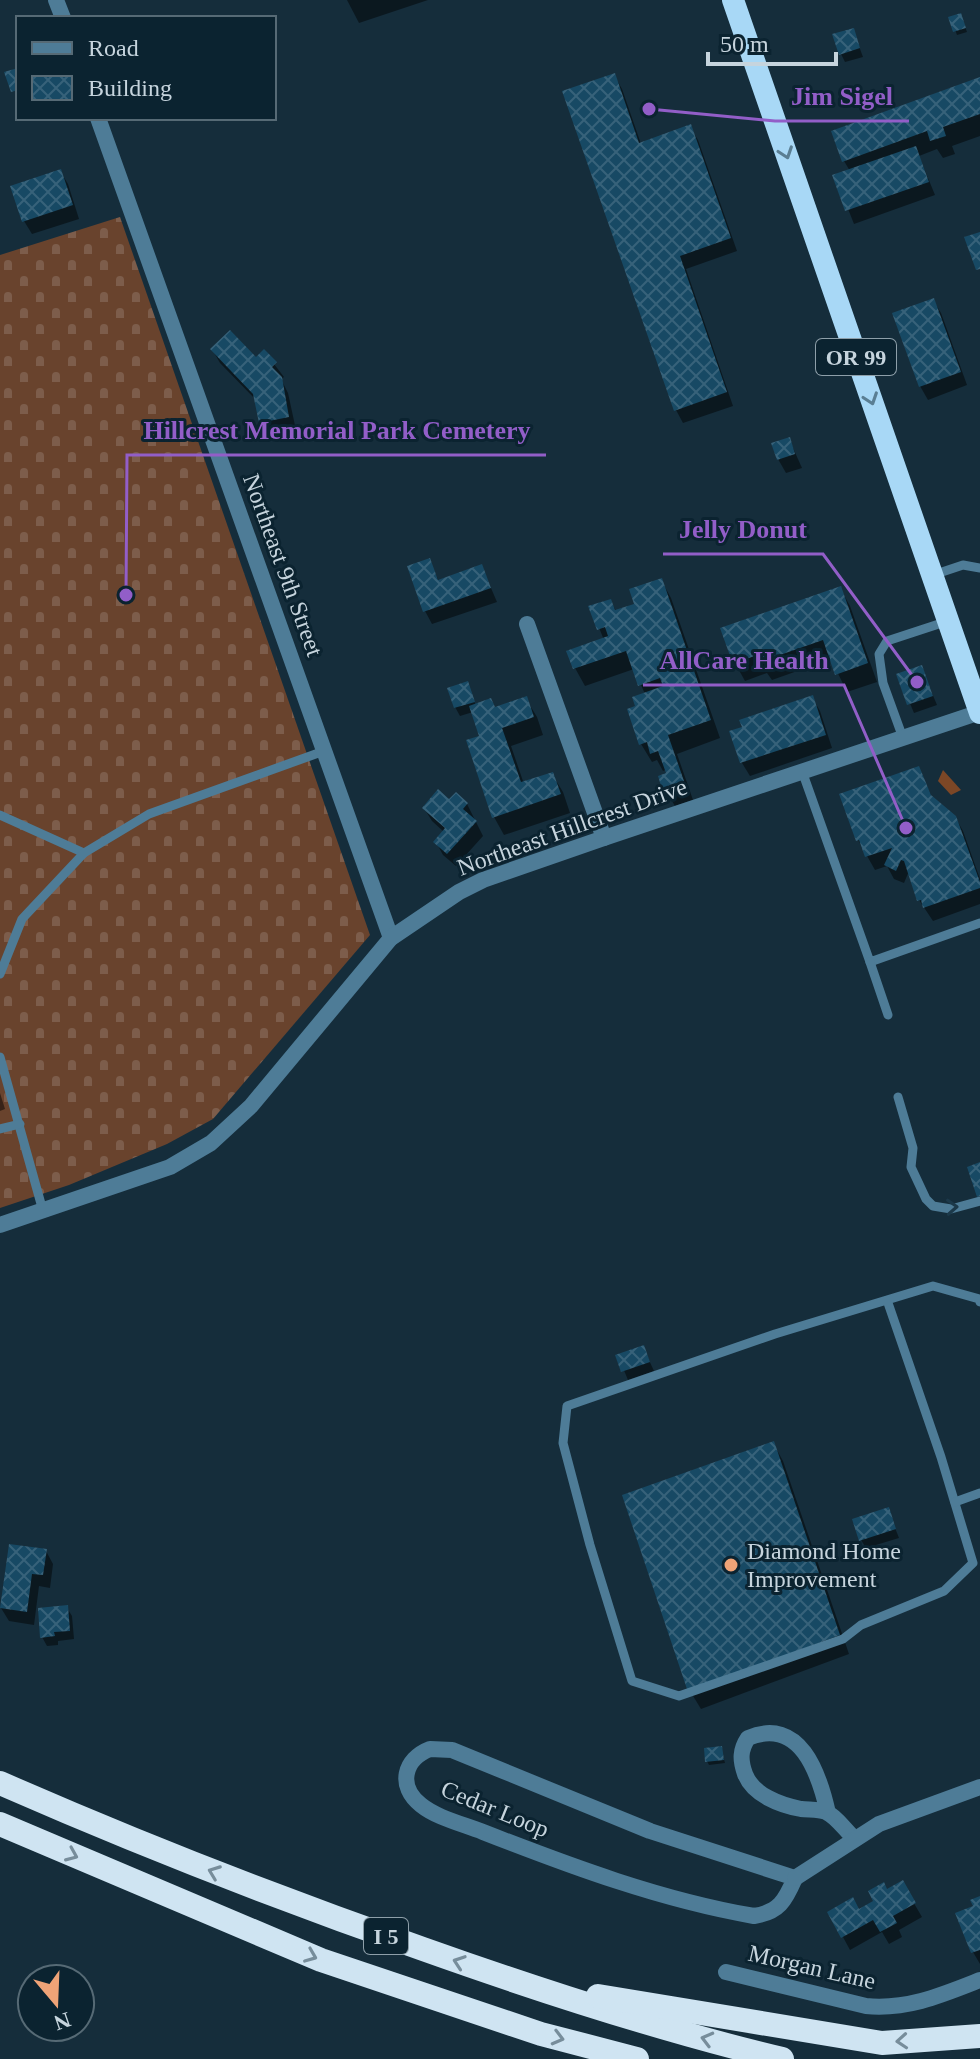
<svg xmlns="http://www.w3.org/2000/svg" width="980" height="2059" font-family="'Times New Roman',serif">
<defs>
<pattern id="cemetery-stones" width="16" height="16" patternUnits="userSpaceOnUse" patternTransform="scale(2)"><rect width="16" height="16" fill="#69432d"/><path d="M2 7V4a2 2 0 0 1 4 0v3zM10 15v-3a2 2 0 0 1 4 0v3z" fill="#7d5d4b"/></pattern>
<pattern id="building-cross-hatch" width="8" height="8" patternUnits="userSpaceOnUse" patternTransform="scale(2)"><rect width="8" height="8" fill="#174964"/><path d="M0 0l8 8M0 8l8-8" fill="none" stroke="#37627a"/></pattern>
</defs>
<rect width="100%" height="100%" fill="#152d3b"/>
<path fill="url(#cemetery-stones)" d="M120 217 370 935 213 1119 167 1144 69 1185 0 1208V255Z"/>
<path fill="#7c4726" d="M943 770 961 790 951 795 938 781Z"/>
<g fill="#0007">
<path d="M347 0H428L359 23Z"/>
<path d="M951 18H962L967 32 957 35Z"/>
<path d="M853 30 863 57 845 62 841 54Z"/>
<path d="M614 75 622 89 641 144 690 127 698 140 737 251 686 269 733 406 683 423 676 410Z"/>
<path d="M980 79V136L952 146 955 154 943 158 937 149 919 156 935 195 854 224 835 176 850 171 844 161Z"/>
<path d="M60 171 68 184 79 219 32 234 24 221Z"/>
<path d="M933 300 941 313 967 385 928 400 920 386Z"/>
<path d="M212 349 256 360 264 351 284 377 281 379 288 393 296 430 269 436 261 422 256 400 220 363Z"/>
<path d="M789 439 802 468 786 473 778 459Z"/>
<path d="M429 561 439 581 482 567 497 602 432 624 425 611Z"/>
<path d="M661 580 671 598 720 738 677 754 693 800 675 806 664 788 668 775 667 769 663 771 657 760 652 762 641 744 638 707 645 694 634 669 585 686 575 668 604 640 591 608 610 601 617 612 636 605Z"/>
<path d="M840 588 850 606 877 682 847 692 831 659 772 680 767 673 745 681 735 663Z"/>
<path d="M921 667 937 705 914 713 898 675Z"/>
<path d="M467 683 476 706 495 709 526 699 537 717 543 735 511 746 524 784 552 774 563 792 570 813 504 835 494 817 481 737 473 712 460 716 455 707Z"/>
<path d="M812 697 820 711 832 748 750 776 742 763 732 732Z"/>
<path d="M918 768 933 799 955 817 963 831 980 879V904L933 921 919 900 909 871 904 883 894 879 887 866 875 870 858 840Z"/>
<path d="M450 802 467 804 483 836 456 866 443 855 436 842 444 832 432 821 424 808Z"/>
<path d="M0 1093 5 1109 0 1111Z"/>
<path d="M643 1347 654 1371 628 1380 618 1356Z"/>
<path d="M773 1443 783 1461 849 1654 701 1709 690 1691Z"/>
<path d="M888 1510 899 1538 866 1548 861 1540Z"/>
<path d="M46 1551 53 1564 50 1588 39 1586 34 1625 9 1621 1 1608Z"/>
<path d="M67 1608 72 1616 74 1639 58 1641V1645L47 1646 42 1637Z"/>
<path d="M721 1748 725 1763 709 1765 707 1761Z"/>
<path d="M902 1883 922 1917 899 1930 902 1937 889 1944 882 1932 850 1950 830 1913 858 1911Z"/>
<path d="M980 1898V1964L973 1952 976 1907Z"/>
</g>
<g fill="url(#building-cross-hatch)">
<path d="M961 13 966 28 953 32 948 17Z"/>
<path d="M854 28 860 48 839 55 832 34Z"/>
<path d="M18 68V90L11 92 4 72Z"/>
<path d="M615 73 639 143 691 124 731 238 680 256 727 392 674 411 562 91Z"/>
<path d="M980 77V114L943 127 946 136 930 141 927 131 842 162 831 131Z"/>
<path d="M916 146 929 182 845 211 832 175Z"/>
<path d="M61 169 73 205 22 222 10 186Z"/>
<path d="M980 232V269L976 270 964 237Z"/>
<path d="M934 298 961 372 919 387 892 313Z"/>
<path d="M230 330 256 357 264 349 277 362 272 367 282 377 289 417 259 423 253 394 210 349Z"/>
<path d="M790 437 795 454 777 460 771 443Z"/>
<path d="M430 558 438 580 482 564 491 588 423 612 407 566Z"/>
<path d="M662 578 711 720 668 735 684 781 662 789 658 776 666 773 658 751 650 754 647 742 639 745 627 709 635 706 632 697 663 686 660 678 638 686 626 651 573 669 566 651 608 636 605 627 597 630 588 606 611 599 615 610 634 604 629 589Z"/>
<path d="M841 586 868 663 835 675 823 640 760 662 757 655 733 664 720 628Z"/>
<path d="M922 665 933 696 907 705 896 674Z"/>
<path d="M468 681 475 702 454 708 447 688Z"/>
<path d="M813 695 826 735 740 763 729 731 742 727 739 720Z"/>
<path d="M527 696 534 717 502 728 521 782 553 772 561 794 492 818 466 740 479 736 469 706 491 698 495 707Z"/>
<path d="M919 766 931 795 956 816 980 882V888L923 908 921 900 917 901 904 861 901 860 896 871 884 865 892 848 865 857 859 840 856 841 839 794Z"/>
<path d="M438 789 449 799 456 792 468 803 463 809 477 821 447 854 433 842 445 828 422 808Z"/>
<path d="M980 1162V1196L977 1197 967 1167Z"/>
<path d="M644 1345 650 1362 621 1372 615 1355Z"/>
<path d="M774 1441 840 1635 688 1692 622 1495Z"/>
<path d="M889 1507 896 1529 859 1541 852 1519Z"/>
<path d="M9 1544 47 1549 43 1575 32 1574 27 1612 0 1608Z"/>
<path d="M68 1605 70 1631 54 1632 55 1636 40 1638 38 1608Z"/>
<path d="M722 1746 724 1760 705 1762 704 1748Z"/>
<path d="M903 1880 916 1903 893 1916 897 1923 880 1932 873 1920 841 1938 827 1912 853 1897 859 1909 873 1901 868 1891 884 1882 887 1889Z"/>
<path d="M980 1896V1950L971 1953 955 1913 973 1906 970 1900Z"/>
</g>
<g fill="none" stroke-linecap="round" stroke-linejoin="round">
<g stroke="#4e7c97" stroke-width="9">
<path d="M933 575 963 565 980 568"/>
<path d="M903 738 883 683 879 654 887 641 948 621"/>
<path d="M802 771 870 962 980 923"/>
<path d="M0 815 84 853"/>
<path d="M870 962 888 1015"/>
<path d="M0 974 22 919 84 853 149 814 324 751"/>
<path d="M0 1057 43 1211"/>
<path d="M898 1097 913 1148 911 1167 926 1199 933 1206 951 1209 980 1201"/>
<path d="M0 1129 20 1124"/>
<path d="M887 1300 941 1457 973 1563 944 1591 861 1625 843 1639 679 1696 632 1681 590 1545 563 1443 567 1406 775 1334 933 1286 979 1299 980 1302"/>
<path d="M955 1502 980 1493"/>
</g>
<g stroke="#4e7c97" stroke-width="16">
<path d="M527 624 604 838"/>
<path d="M430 1749 452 1750 650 1831 795 1878C785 1901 779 1912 754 1916 661 1900 570 1866 483 1832 463 1824 437 1818 421 1805 397 1786 404 1759 430 1749Z"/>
<path d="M828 1813C819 1773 800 1716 748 1738 740 1750 740 1760 745 1774 753 1795 780 1805 801 1809 809 1810 819 1809 826 1812 836 1816 846 1831 854 1838"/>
<path d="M795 1878 879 1824 980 1787"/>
<path d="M726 1972 866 2006C907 2010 942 1995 980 1980"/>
</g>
<g stroke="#4e7c97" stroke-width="16">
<path d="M56 0 63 18"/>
<path d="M98 118 391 938"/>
<path d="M0 1225 170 1167 211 1143 251 1106 391 938 459 892 483 880 604 838 980 712"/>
</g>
<path stroke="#a8d8f6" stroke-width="22" d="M733 0 980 713"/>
<g stroke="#cfe4f2" stroke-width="24">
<path d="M0 1783C139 1844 280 1899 423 1949 541 1991 660 2030 782 2059"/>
<path d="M0 1824 321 1960 541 2034 637 2059"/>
<path d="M598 1996 882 2043 980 2036"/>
</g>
</g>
<defs><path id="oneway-chevron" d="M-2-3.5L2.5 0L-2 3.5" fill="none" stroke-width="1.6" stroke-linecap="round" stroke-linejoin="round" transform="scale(2)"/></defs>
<g stroke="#5a7e93">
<use href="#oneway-chevron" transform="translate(786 153) rotate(71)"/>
<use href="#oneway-chevron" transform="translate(871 399) rotate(71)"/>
</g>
<use stroke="#1c394a" href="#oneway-chevron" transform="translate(952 1207) rotate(-3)"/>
<g stroke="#778d9b">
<use href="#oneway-chevron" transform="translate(72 1855) rotate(23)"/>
<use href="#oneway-chevron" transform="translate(214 1872) rotate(-159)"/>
<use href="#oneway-chevron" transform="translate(311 1956) rotate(22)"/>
<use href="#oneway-chevron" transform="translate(459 1962) rotate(-161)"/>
<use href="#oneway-chevron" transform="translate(558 2038) rotate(15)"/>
<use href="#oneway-chevron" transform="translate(707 2039) rotate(-165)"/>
<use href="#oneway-chevron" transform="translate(902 2041) rotate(176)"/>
</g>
<circle fill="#efa377" stroke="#0b2330" stroke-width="3" cx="731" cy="1565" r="8"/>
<g text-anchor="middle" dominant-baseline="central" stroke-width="6" stroke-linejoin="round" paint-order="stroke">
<g fill="#0b2330" stroke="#8e9fa9" stroke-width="2">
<rect x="816" y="339" width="80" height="36" rx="6"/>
<rect x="364" y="1918" width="44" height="36" rx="6"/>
</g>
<g font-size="22" font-weight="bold" fill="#c6d4dd">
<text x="856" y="357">OR 99</text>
<text x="386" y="1936">I 5</text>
</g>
<g font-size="24" fill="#c6d4dd" stroke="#0b2330">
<text transform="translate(283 565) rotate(70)">Northeast 9th Street</text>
<text transform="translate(572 827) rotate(-20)">Northeast Hillcrest Drive</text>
<text transform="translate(495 1809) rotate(22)">Cedar Loop</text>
<text transform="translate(812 1967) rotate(13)">Morgan Lane</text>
</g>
<g font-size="24" fill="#c6d4dd" stroke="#0b2330" text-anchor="start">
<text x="747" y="1551">Diamond Home<tspan x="747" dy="28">Improvement</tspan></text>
</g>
</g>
<path fill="none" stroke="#925ec8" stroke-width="3" d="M649 109L775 121H909M126 595L127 455H546M917 682L823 554H663M906 828L844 685H643"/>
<g fill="#925ec8" stroke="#0b2330" stroke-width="3">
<circle cx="649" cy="109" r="8"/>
<circle cx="126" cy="595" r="8"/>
<circle cx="917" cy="682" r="8"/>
<circle cx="906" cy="828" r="8"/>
</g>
<g font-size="26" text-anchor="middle" font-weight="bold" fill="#925ec8" stroke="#0b2330" stroke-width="6" stroke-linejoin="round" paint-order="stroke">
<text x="842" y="105">Jim Sigel</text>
<text x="337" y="439">Hillcrest Memorial Park Cemetery</text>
<text x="743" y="538">Jelly Donut</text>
<text x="744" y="669">AllCare Health</text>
</g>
<rect x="16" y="16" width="260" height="104" fill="#0b2330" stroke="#566a75" stroke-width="2"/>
<rect x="32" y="42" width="40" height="12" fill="#4e7c97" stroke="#566a75" stroke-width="2"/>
<text x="88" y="56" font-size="24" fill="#c6d4dd">Road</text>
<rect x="32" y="76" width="40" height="24" fill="url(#building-cross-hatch)" stroke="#566a75" stroke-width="2"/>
<text x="88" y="96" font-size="24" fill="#c6d4dd">Building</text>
<g transform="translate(56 2003) rotate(161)"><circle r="38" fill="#0b2330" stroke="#566a75" stroke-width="2"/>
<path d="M0-6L14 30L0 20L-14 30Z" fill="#efa377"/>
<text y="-12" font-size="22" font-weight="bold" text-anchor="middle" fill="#c6d4dd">N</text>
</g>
<path d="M708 52v12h128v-12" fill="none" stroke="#c6d4dd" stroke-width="4"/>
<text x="720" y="52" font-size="24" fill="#c6d4dd" stroke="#0b2330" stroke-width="6" paint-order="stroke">50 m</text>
</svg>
